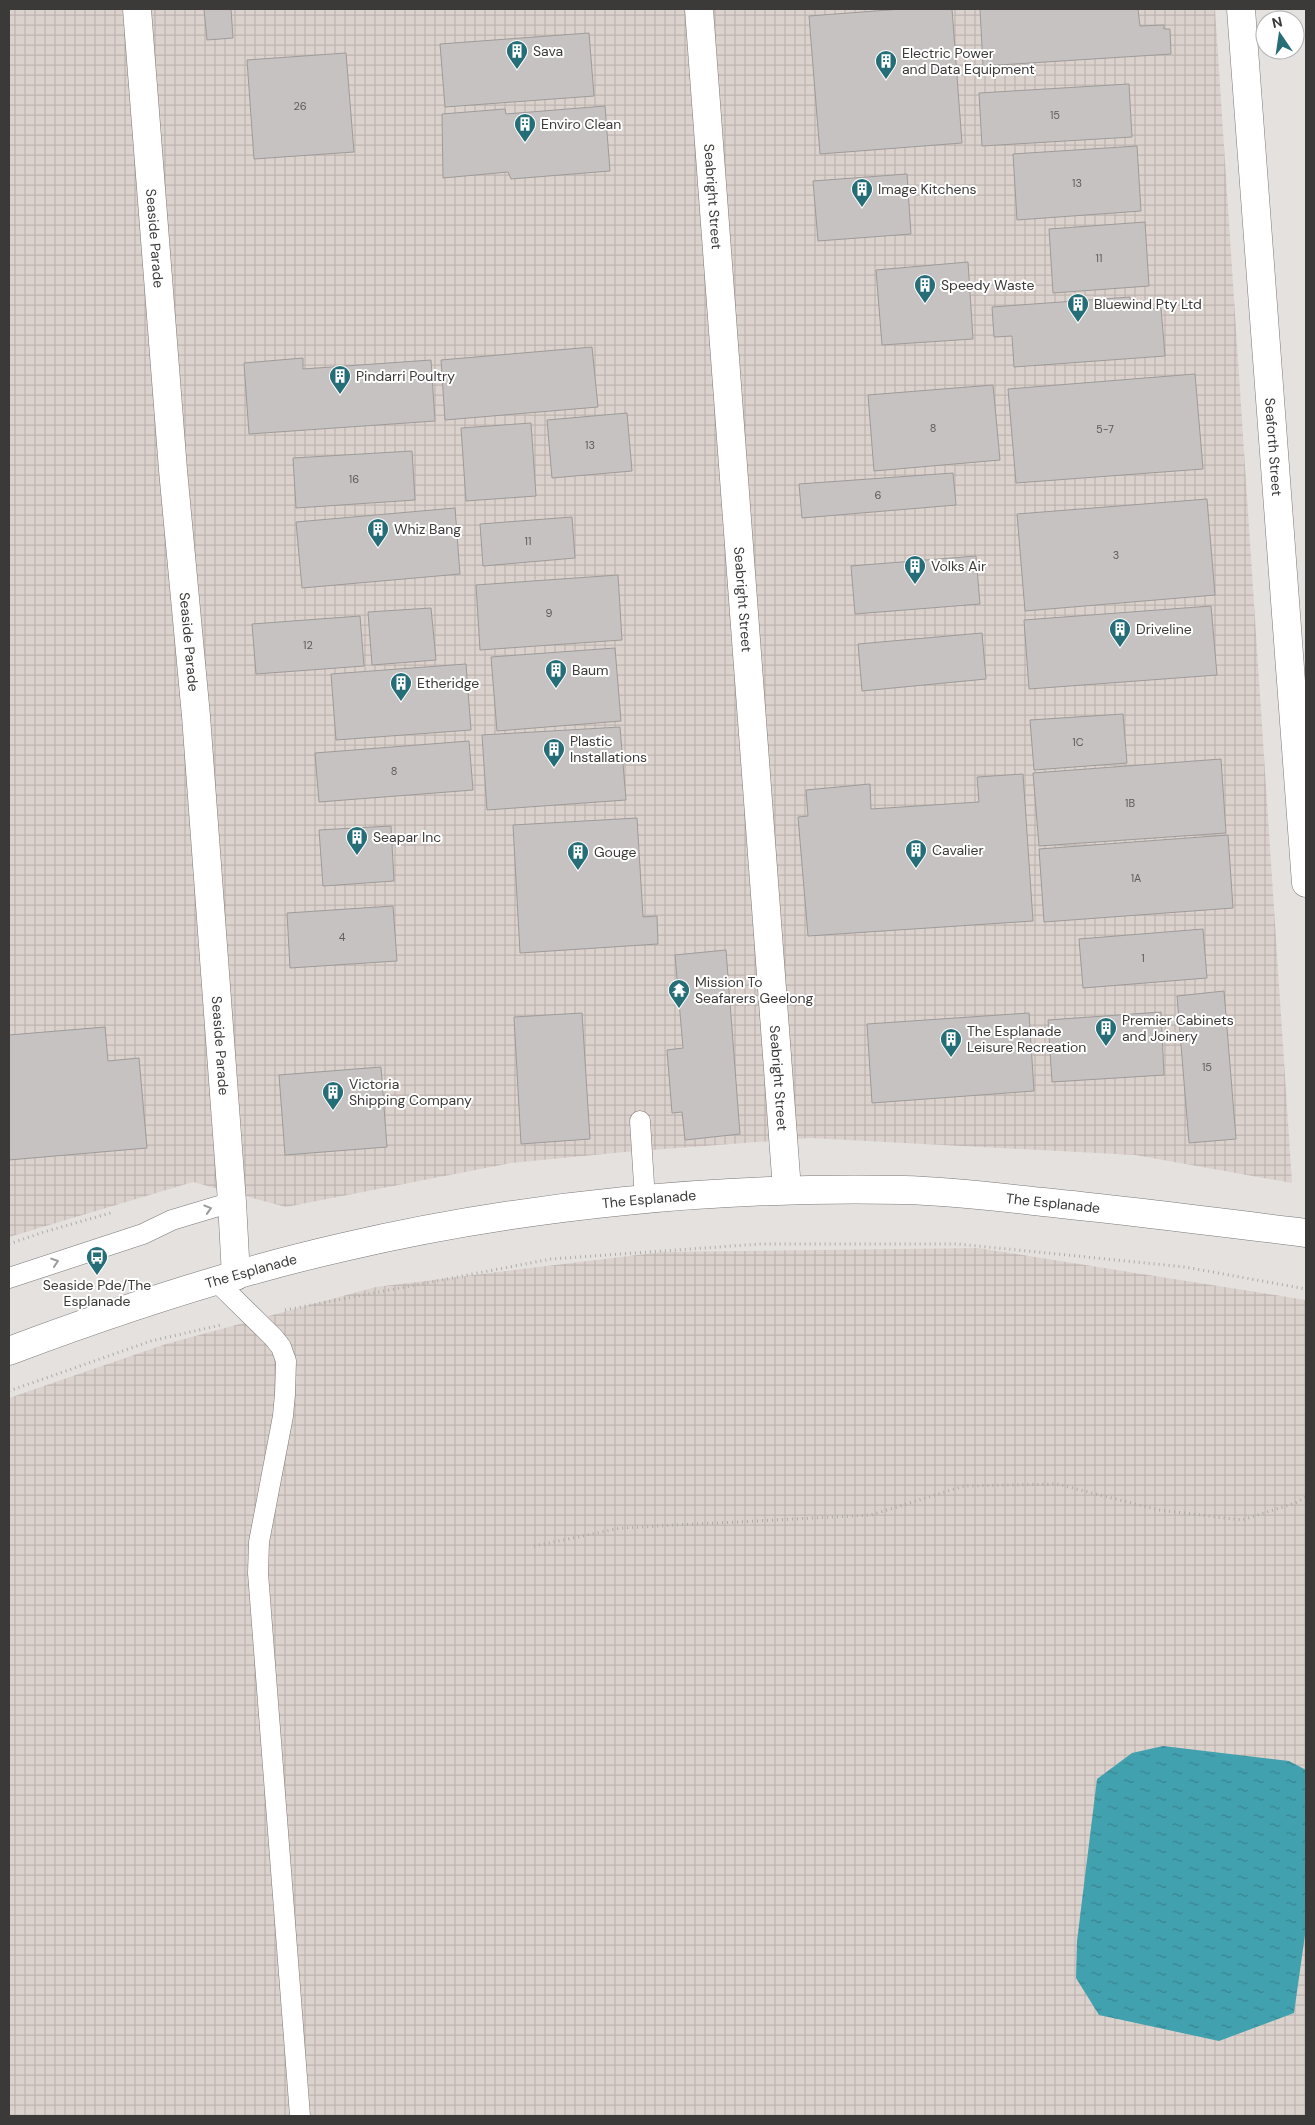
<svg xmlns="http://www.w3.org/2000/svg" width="1315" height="2125" font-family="'DM Sans',sans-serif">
<defs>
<pattern id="industrial-grid" width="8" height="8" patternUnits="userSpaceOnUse" patternTransform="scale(1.25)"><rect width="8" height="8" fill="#dcd2cd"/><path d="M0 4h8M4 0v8" fill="none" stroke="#beb5b1"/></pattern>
<pattern id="water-ripples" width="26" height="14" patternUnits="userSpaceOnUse" patternTransform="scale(1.25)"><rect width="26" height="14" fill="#42a1af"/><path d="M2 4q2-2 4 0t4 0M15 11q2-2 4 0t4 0" fill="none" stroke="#38848f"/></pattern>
</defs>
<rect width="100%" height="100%" fill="#e4e1df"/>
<g fill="url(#industrial-grid)">
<path d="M9 9H1215L1292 1183 1135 1155 810 1138 625 1152 511 1163 286 1207 193 1182 9 1237Z"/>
<path d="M978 1248 1306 1300V2116H9V1398L166 1344 376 1287 662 1252Z"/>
</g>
<path fill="url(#water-ripples)" d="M1163 1746 1289 1761 1306 1770V1928L1294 2013 1219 2041 1099 2015 1076 1978 1077 1941 1097 1779 1132 1753Z"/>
<g fill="#c5c2c1" stroke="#9e9b9a">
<path d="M204 9H231L233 38 207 40Z"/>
<path d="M902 9H952L962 143 820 154 809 16Z"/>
<path d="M980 9H1138L1140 26 1164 25V29H1170L1171 54 983 66Z"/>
<path d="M589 33 594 96 445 107 440 44Z"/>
<path d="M346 53 354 152 254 159 247 60Z"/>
<path d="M1129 84 1132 137 982 146 979 93Z"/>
<path d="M605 106 610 171 511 179 508 172 443 178 442 114 505 109 506 114Z"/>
<path d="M1137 146 1141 211 1017 220 1013 154Z"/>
<path d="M907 174 911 234 818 241 813 181Z"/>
<path d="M1145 222 1149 286 1053 293 1049 229Z"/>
<path d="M968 262 973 339 882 345 876 270Z"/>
<path d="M1130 297 1131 310 1161 308 1165 356 1014 367 1012 336 994 337 992 307Z"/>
<path d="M592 347 598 407 445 420 441 360Z"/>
<path d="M303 358V369L431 360 435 421 249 434 244 363Z"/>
<path d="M1195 374 1203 469 1016 483 1008 389Z"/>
<path d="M993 385 1000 460 874 471 868 395Z"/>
<path d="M627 413 632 471 552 478 547 420Z"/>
<path d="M531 423 536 496 466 501 461 428Z"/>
<path d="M412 451 415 500 296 508 293 458Z"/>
<path d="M953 473 956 505 802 518 799 484Z"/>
<path d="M1207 499 1215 595 1025 611 1017 514Z"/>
<path d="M455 508 460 574 302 588 296 522Z"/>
<path d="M572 517 575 558 483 566 480 524Z"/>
<path d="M976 556 980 604 855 614 851 566Z"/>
<path d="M618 575 622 640 480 650 476 585Z"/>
<path d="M1211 606 1217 675 1029 689 1024 620Z"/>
<path d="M431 608 436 660 372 665 368 612Z"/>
<path d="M360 616 364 666 256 674 252 624Z"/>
<path d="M982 633 986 679 862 691 858 644Z"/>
<path d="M615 648 621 721 497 731 491 657Z"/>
<path d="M466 664 471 730 336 740 331 674Z"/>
<path d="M1123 714 1127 763 1034 770 1030 720Z"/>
<path d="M620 727 626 800 487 810 482 735Z"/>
<path d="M469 741 473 790 319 802 315 753Z"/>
<path d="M1221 759 1226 833 1039 846 1033 773Z"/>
<path d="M1023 774 1033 921 808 936 798 817 808 816 806 790 870 784 871 809 979 802 977 777Z"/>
<path d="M637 818 643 917 657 916 658 944 520 953 513 825Z"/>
<path d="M391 826 394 881 323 886 319 830Z"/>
<path d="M1228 835 1233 908 1044 922 1039 849Z"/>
<path d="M393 906 397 961 290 968 287 913Z"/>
<path d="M1203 929 1207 978 1083 988 1079 939Z"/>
<path d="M726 950 740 1134 685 1140 682 1112 672 1113 667 1050 683 1048 675 955Z"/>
<path d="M1224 991 1236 1139 1189 1143 1177 996Z"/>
<path d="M1161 1012 1164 1075 1052 1082 1048 1020Z"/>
<path d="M582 1013 590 1139 521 1144 514 1017Z"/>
<path d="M1029 1013 1034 1091 872 1103 867 1024Z"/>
<path d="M105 1027 108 1061 139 1058 147 1148 9 1160V1035Z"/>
<path d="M381 1067 387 1147 285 1155 279 1075Z"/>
</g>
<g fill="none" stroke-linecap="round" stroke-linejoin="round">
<g stroke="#7b7877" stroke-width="21">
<g id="lane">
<path d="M640 1121 645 1200"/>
<path d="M9 1278 143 1234 172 1220 232 1202"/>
<path d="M216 1281 274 1338 281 1347 286 1361 285 1394 283 1416 259 1542 258 1573 300 2116"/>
</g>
</g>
<g stroke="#7b7877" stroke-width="29">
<g id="street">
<path id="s1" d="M137 9 173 470 196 716 232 1202 236 1276"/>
<path id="s2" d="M699 9 787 1190"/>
<path id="s3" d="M1241 9 1306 883"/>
</g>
</g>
<g stroke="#7b7877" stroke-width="29">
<g id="secondary">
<path id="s4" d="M9 1351C118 1310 230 1273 344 1247 523 1205 721 1186 904 1190 950 1191 997 1197 1043 1202 1131 1211 1218 1222 1306 1233"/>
</g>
</g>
<g stroke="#adaba9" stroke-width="3" stroke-dasharray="1 4" stroke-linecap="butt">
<path d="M9 1244 44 1232 114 1212"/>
<path d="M285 1310 551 1259 760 1244H958L1185 1267 1306 1289"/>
<path d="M9 1391 151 1341 221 1325"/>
<path d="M534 1546 621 1528 871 1515 964 1486 1057 1484 1159 1510 1242 1520 1295 1503 1306 1497"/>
</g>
<use href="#lane" stroke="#fff" stroke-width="20"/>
<use href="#street" stroke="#fff" stroke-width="28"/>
<use href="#secondary" stroke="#fff" stroke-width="28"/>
</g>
<defs><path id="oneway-chevron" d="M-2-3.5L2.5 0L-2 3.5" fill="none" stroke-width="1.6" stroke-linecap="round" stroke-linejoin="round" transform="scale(1.25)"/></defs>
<g stroke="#9d9c9c">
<use href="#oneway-chevron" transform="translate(208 1209) rotate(-17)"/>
<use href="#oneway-chevron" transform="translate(55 1262) rotate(-18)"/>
</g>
<defs>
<g id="building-pin" transform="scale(1.125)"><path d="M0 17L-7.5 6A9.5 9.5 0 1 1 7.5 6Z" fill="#256e78" stroke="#fff"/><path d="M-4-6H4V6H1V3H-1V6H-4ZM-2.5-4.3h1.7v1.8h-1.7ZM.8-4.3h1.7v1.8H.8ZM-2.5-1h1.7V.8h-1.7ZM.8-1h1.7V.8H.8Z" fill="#fff"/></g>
<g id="temple-pin" transform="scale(1.125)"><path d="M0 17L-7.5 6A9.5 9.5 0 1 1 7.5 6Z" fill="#256e78" stroke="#fff"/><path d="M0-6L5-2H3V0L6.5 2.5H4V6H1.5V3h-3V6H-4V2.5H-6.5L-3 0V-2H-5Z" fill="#fff"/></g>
<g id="bus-pin" transform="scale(1.125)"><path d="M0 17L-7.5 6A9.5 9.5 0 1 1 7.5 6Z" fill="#256e78" stroke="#fff"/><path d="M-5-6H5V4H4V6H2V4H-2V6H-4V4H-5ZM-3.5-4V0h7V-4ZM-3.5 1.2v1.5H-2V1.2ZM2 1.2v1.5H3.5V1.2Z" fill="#fff"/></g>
</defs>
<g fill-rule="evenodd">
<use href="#building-pin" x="517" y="51"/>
<use href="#building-pin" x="886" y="61"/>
<use href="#building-pin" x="525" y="124"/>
<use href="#building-pin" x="862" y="189"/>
<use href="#building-pin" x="925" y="285"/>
<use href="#building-pin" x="1078" y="304"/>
<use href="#building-pin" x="340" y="376"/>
<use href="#building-pin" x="378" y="529"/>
<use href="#building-pin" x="915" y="566"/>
<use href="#building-pin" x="1120" y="629"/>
<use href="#building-pin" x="556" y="670"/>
<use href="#building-pin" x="401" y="683"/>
<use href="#building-pin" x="554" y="749"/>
<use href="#building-pin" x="357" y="837"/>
<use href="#building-pin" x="916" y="850"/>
<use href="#building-pin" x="578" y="852"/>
<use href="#temple-pin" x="679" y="990"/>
<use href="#building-pin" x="1106" y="1028"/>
<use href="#building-pin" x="951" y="1039"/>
<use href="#building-pin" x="333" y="1092"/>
<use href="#bus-pin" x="97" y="1257"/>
</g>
<g text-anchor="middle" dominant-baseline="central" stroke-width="4" stroke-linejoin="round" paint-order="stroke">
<g font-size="11" fill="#5e5c5b">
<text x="300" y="106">26</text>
<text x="1055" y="115">15</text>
<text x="1077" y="183">13</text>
<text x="1099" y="258">11</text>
<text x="933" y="428">8</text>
<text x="1105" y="429">5-7</text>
<text x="590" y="445">13</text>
<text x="354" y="479">16</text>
<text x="878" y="495">6</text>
<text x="528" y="541">11</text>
<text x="1116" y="555">3</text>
<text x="549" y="613">9</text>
<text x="308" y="645">12</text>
<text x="1078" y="742">1C</text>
<text x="394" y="771">8</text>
<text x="1130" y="803">1B</text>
<text x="1136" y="878">1A</text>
<text x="342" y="937">4</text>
<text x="1143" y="958">1</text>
<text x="1207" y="1067">15</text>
</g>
<g font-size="14" fill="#3b3a39" stroke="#fff" text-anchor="start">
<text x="533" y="51">Sava</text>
<text x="902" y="53">Electric Power<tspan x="902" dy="16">and Data Equipment</tspan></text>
<text x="541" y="124">Enviro Clean</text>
<text x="878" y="189">Image Kitchens</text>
<text x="941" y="285">Speedy Waste</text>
<text x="1094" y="304">Bluewind Pty Ltd</text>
<text x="356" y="376">Pindarri Poultry</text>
<text x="394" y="529">Whiz Bang</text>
<text x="931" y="566">Volks Air</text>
<text x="1136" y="629">Driveline</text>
<text x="572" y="670">Baum</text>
<text x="417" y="683">Etheridge</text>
<text x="570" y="741">Plastic<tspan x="570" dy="16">Installations</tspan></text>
<text x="373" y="837">Seapar Inc</text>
<text x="932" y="850">Cavalier</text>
<text x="594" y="852">Gouge</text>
<text x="695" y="982">Mission To<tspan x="695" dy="16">Seafarers Geelong</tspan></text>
<text x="1122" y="1020">Premier Cabinets<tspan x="1122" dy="16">and Joinery</tspan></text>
<text x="967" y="1031">The Esplanade<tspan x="967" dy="16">Leisure Recreation</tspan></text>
<text x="349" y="1084">Victoria<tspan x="349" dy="16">Shipping Company</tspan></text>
<text x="97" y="1285" text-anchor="middle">Seaside Pde/The<tspan x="97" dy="16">Esplanade</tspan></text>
</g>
<g font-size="14" fill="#3b3a39" stroke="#fff">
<text stroke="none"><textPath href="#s2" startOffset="188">Seabright Street</textPath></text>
<text stroke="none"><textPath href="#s1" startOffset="230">Seaside Parade</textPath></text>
<text stroke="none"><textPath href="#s3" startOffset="439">Seaforth Street</textPath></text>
<text stroke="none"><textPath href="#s2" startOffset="592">Seabright Street</textPath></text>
<text stroke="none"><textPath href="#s1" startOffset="635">Seaside Parade</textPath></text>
<text stroke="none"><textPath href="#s1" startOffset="1040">Seaside Parade</textPath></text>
<text stroke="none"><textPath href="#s2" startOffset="1072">Seabright Street</textPath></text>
<text stroke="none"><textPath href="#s4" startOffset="660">The Esplanade</textPath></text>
<text stroke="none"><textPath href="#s4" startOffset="1065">The Esplanade</textPath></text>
<text stroke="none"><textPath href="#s4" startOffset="255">The Esplanade</textPath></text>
</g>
</g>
<rect width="1315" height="2125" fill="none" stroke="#3b3a39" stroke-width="20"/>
<g transform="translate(1280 35) rotate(347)"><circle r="24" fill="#ffffff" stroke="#b1b0b0"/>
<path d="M0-4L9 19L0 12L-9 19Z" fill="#256e78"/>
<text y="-8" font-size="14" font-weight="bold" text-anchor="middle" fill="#3b3a39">N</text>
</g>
</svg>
